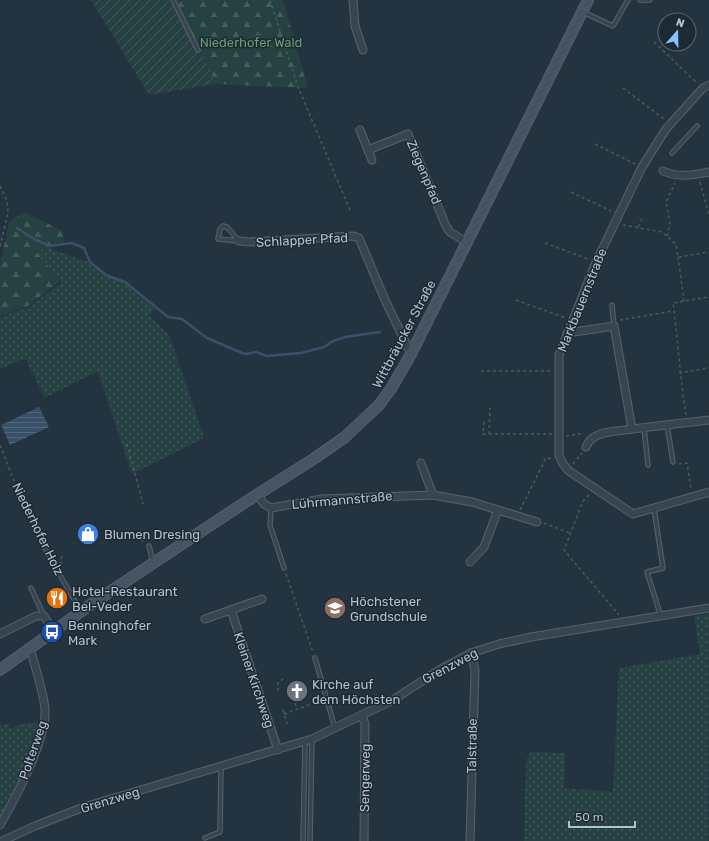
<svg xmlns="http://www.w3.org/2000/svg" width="709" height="841" font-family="Rubik,sans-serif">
<defs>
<pattern id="grass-dots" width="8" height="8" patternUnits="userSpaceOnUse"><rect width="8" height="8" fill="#264141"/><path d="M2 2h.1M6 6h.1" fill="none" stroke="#435b5b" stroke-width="1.8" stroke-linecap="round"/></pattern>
<pattern id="forest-firs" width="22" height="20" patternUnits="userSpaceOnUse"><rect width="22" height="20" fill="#264141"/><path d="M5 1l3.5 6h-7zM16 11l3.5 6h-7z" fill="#435b5b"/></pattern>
<pattern id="garden-furrows" width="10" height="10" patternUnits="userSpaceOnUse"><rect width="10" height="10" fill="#264141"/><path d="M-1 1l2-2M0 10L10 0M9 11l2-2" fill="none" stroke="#435b5b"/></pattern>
<pattern id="water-rules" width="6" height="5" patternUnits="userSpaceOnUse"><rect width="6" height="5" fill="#385168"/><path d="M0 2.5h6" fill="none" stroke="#53687c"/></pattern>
</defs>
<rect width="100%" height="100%" fill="#243340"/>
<g fill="url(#grass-dots)">
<path d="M48 248 88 262 104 274 122 282 157 309 149 315 169 335 204 438 132 474 98 371 45 398 25 358 0 369V317L31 306 62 282 36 251Z"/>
<path d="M709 614 708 841H524L526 759 529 758 530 752 565 753 564 788 613 792 619 668 700 654 694 616Z"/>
<path d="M41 722C32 756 18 788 0 818V723L2 726 9 723 10 729 19 724Z"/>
</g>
<g fill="url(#forest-firs)">
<path d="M176 0H283L308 88 216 84Z"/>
<path d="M24 212 63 231 64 243 36 251 60 281 30 305 0 316V266L9 222Z"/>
</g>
<path fill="url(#garden-furrows)" d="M91 0H169L198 53 201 51 216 84 149 95Z"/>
<path fill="url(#water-rules)" d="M39 407 49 427 10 445 1 425Z"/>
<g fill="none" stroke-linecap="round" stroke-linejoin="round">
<path stroke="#385168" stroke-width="2.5" d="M17 228 34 239 50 246 72 243 84 248 90 262 106 275 125 282 168 317 182 319 207 338 242 353 247 354 256 352 267 356 301 353 324 347 333 341 345 337 380 332"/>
<g stroke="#56626e" stroke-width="5.5">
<g id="lane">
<path d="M173 0 198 50"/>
<path d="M640 0H650"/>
<path d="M583 12 613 26 628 0"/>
<path d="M672 153 697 126"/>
<path d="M223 226 227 227 239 241 218 239 220 229Z"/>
<path d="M612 305 614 326"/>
<path d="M667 425 673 462"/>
<path d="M644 428 648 465"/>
<path d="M271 508 270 525 284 568"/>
<path d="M654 509 663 568 647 572 661 617"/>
<path d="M149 546 153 562"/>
<path d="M44 547 80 610"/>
<path d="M31 588 44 616"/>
<path d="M315 658 335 728"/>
<path d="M205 838 220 832 221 767"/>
<path d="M303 841 305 742"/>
<path d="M310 841 312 739"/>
</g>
</g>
<g stroke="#56626e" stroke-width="9">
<g id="street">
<path d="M353 0 355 26 363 50"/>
<path d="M709 85 703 88 666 129 642 167 596 262 559 355V455L563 464 569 471 633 514 709 492"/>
<path d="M360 130 372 160"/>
<path d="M368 150 408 134 446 226 450 232 466 242"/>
<path d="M663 171C679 178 692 175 709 172"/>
<path d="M239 241 249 242 353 236 359 238 385 300 411 354"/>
<path d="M567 333 614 326 632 429 709 420"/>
<path d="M586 447C593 430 616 432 632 429"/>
<path d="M421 463 433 495"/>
<path d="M257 494 264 504 271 508 322 499 433 495 472 502 537 522"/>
<path d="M470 562 484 547 498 510"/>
<path d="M231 610 278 750"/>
<path d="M205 619 262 599"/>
<path d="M0 634 36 616H44L53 631"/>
<path d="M362 716 365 724 364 841"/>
<path d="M0 825C15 799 46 741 45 711 45 696 34 664 30 648"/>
<path d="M2 841 35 826 84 807 312 739 393 700 439 670 471 653 499 644 531 637 709 608"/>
<path d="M470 841 475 670 471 653"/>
</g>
</g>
<g stroke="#56626e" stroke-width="12">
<path id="secondary" d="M0 670 90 605 244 503 315 458 345 437 379 405 392 387 411 354 588 0"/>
</g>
<g stroke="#445d5d" stroke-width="1.5" stroke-dasharray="3 3" stroke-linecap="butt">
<path d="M270 0 298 87 350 210 353 209"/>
<path d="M654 42 697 83"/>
<path d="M623 88 664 119"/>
<path d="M595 144 635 164"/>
<path d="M700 182 709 215"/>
<path d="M0 186 7 201 8 212 0 247"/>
<path d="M571 192 611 211"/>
<path d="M623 225 662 232 676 244 678 257 709 252"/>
<path d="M638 227 642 219 639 217"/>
<path d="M667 236 670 224 666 202 675 183"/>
<path d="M545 243 588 259"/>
<path d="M678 257 684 301"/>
<path d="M516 300 566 318"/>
<path d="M620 320 673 311"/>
<path d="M481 371H551"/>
<path d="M679 373 709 368"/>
<path d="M686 415C680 378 678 340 673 303L709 297"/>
<path d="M484 422 483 434H552"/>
<path d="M489 434 490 408"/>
<path d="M566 436 584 433"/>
<path d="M127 444 143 504"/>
<path d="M0 445 22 501 42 542"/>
<path d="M573 464 582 453"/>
<path d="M679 464 687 463 691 489"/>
<path d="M589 495 583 501 564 550 619 615"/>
<path d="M520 510 542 466 545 459 551 458"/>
<path d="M544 523 570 533"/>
<path d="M142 539 143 543"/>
<path d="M62 564 60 561 63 553"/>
<path d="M286 574 313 652"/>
<path d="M278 691V683L283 679"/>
<path d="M295 703 297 709"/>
<path d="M283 710 287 724"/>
<path d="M284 714 322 700"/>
</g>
<use href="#lane" stroke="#384550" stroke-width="3.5"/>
<use href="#street" stroke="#384550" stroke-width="7"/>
<use href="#secondary" stroke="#465463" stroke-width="10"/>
</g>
<defs>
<g id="shop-disc" transform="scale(1.15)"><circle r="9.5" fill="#3f7fe0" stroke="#1d2a35"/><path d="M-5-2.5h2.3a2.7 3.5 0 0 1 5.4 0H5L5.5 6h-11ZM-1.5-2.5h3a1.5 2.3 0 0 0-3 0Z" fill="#fff"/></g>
<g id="restaurant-disc" transform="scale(1.15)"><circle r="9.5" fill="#e8710a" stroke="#1d2a35"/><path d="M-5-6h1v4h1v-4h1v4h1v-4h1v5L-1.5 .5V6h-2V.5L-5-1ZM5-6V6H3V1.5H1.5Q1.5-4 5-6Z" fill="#fff"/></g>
<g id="school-disc" transform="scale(1.15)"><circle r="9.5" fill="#8d6e63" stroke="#1d2a35"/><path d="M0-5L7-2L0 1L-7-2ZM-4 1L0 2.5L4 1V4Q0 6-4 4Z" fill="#fff"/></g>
<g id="bus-disc" transform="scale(1.15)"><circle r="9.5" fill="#1a4fb4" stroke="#1d2a35"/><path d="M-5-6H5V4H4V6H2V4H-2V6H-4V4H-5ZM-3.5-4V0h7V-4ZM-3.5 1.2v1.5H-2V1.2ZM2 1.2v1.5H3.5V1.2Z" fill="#fff"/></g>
<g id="church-disc" transform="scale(1.15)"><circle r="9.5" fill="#6b7280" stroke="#1d2a35"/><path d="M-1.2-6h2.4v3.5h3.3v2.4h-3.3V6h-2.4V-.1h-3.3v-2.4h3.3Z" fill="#fff"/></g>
</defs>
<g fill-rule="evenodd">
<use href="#shop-disc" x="88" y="534"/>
<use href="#restaurant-disc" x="57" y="598"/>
<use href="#school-disc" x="335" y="608"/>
<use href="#bus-disc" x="52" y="632"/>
<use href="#church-disc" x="297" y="691"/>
</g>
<g text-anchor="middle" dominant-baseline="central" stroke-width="3" stroke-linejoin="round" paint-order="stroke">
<g font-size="13" fill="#6b9c71" stroke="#1d2a35">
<text x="251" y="42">Niederhofer Wald</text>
</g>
<g font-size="13" fill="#b5bfcb" stroke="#1d2a35">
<text transform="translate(424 172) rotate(67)">Ziegenpfad</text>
<text transform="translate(302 240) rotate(-3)">Schlapper Pfad</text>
<text transform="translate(582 300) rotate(-68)">Markbauernstraße</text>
<text transform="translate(404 334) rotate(-62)">Wittbräucker Straße</text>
<text transform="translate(342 500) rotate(-5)">Lührmannstraße</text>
<text transform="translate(38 529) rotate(64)">Niederhofer Holz</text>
<text transform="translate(450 666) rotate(-28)">Grenzweg</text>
<text transform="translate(254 680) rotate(71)">Kleiner Kirchweg</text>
<text transform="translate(472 746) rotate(-89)">Talstraße</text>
<text transform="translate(33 750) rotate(-71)">Polterweg</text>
<text transform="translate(365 778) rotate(-89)">Sengerweg</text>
<text transform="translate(110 800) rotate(-17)">Grenzweg</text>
</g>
<g font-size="13" fill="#b5bfcb" stroke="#1d2a35" text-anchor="start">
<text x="104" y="534">Blumen Dresing</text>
<text x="72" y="591">Hotel-Restaurant<tspan x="72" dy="15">Bel-Veder</tspan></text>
<text x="350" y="601">Höchstener<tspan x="350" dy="15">Grundschule</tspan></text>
<text x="68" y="625">Benninghofer<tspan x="68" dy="15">Mark</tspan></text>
<text x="312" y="684">Kirche auf<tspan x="312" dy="15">dem Höchsten</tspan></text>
</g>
</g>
<g transform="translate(677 32) rotate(20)"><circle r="19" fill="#1d2a35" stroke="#5a6671"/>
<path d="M0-3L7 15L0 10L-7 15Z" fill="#89c1fb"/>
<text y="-6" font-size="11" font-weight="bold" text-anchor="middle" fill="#b5bfcb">N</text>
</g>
<path d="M569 821v6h66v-6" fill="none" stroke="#b5bfcb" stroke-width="2"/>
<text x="575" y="821" font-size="12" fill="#b5bfcb" stroke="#1d2a35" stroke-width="3" paint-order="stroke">50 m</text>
</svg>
